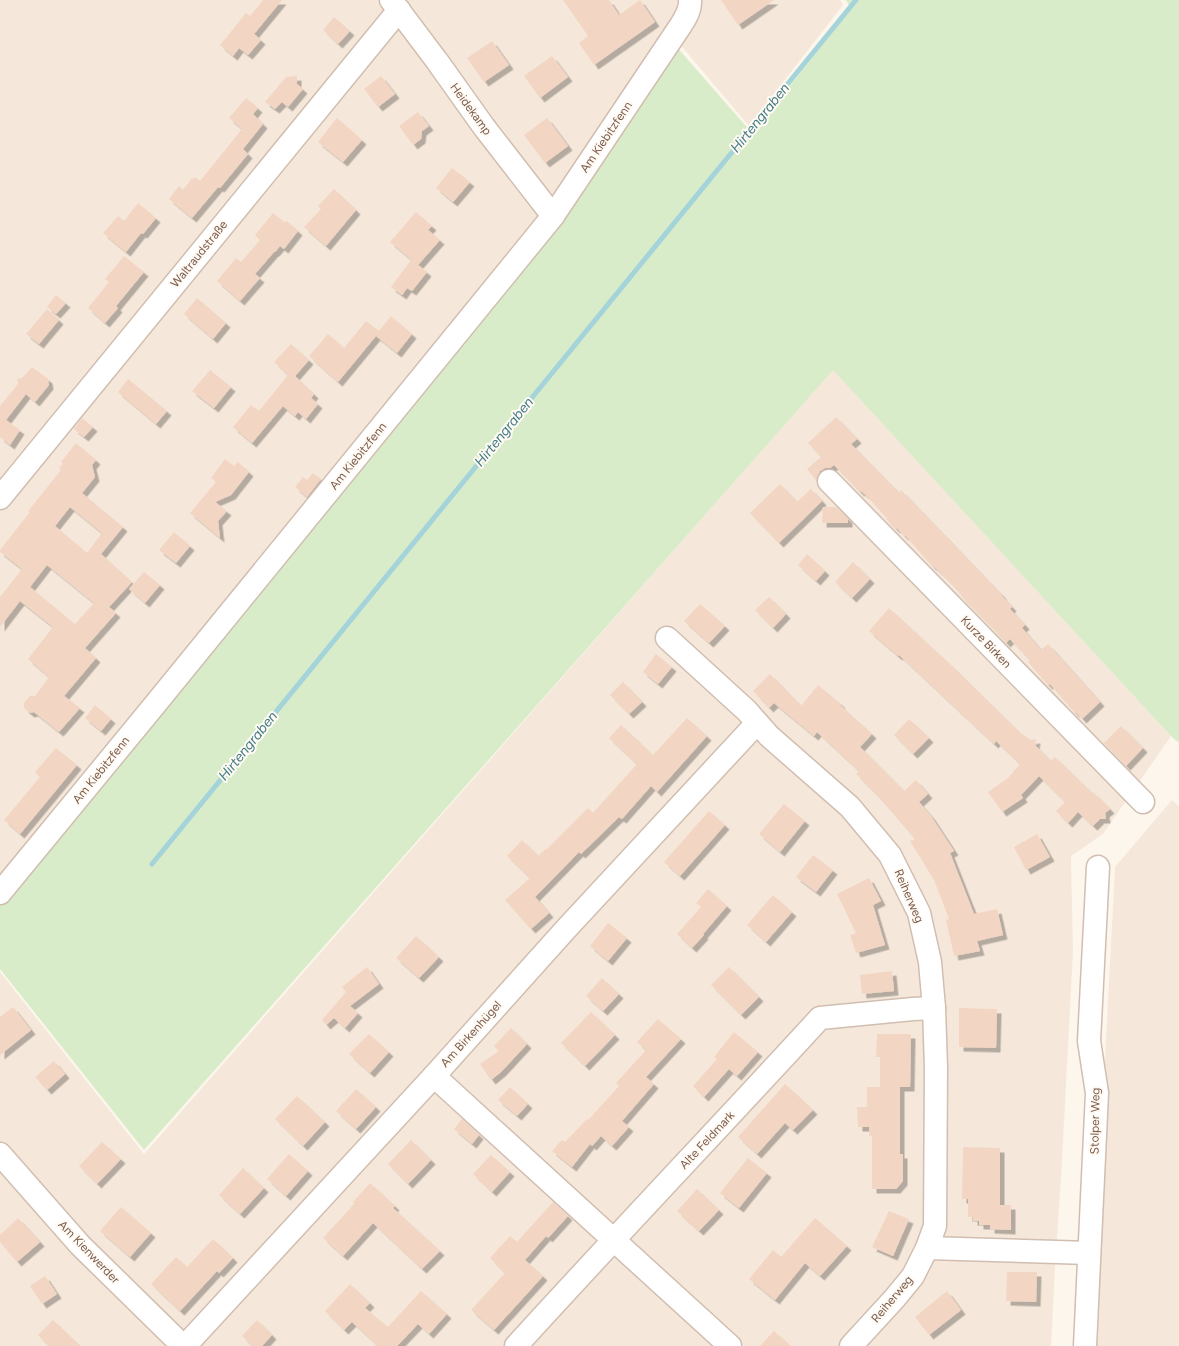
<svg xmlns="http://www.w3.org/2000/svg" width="1179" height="1346" font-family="Figtree,sans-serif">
<defs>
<filter id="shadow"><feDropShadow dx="4.5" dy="4.5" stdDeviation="0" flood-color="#0004"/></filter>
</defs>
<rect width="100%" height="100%" fill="#fdf6ec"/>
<g fill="#f5e8da">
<path d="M0 0H840L843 5 749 126 683 48 665 36 553 216 0 882Z"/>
<path d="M833 369 1171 736 1103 834 1071 856 1073 952 1061 1178 1055 1268 1051 1346H0V972L144 1154Z"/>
<path d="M1172 800 1179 806V1346H1090L1115 867Z"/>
</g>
<path fill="#d8ecc9" d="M846 0H1179V743L1171 736 833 370 144 1150 0 969V900L675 45 752 133 851 9Z"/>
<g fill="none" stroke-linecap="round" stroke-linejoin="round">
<path stroke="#a5d3da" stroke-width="5" d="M152 864 856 0"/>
</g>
<g fill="#f3d5c3" fill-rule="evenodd" filter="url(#shadow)">
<path d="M263 0H282L254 34 261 40 248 55 239 48 233 56 220 45 246 13 250 16Z"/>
<path d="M563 0H609L619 15 640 0 655 22 594 65 579 43 588 36Z"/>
<path d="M721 0H774L738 25Z"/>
<path d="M334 17 350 31 338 44 323 30Z"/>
<path d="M492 41 509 65 484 82 467 58Z"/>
<path d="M552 56 568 77 540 98 524 76Z"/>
<path d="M297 76V84L303 89 288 107 282 102 275 109 265 102 286 77Z"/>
<path d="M381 76 395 94 378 107 364 89Z"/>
<path d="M246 98 258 108 253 114 263 124 243 149 248 154 220 188 218 187 192 218 169 199 179 186 183 190 192 178 193 179 195 177 200 181 242 129 229 118Z"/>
<path d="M418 112 429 126 422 131 421 139 413 145 399 126Z"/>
<path d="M337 118 362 140 343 162 318 142Z"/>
<path d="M547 118 568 146 545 163 524 135Z"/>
<path d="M452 168 470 182 453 202 436 188Z"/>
<path d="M334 189 356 210 326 246 304 227 321 209 318 206Z"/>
<path d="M138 203 156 218 143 234 141 233 126 252 103 233 118 216 124 221Z"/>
<path d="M416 212 432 226 428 230 440 240 418 265 427 272 412 291 407 288 402 295 391 287 411 260 413 261 390 242Z"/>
<path d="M273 213 284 222 287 221 298 231 284 249 280 246 275 252H274L255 274 260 278 240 301 217 281 236 258 241 262 260 240 255 235Z"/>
<path d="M124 256 144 272 116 306 118 308 105 323 88 308 109 282 105 279Z"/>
<path d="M56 295 66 303 56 314 47 307Z"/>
<path d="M197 298 226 323 213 339 184 314Z"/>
<path d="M47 309 59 320 39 344 26 334Z"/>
<path d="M391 316 412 334 397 353 376 336 338 382 309 356 328 334 344 348 366 321 379 331Z"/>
<path d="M291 344 309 360 295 376 314 394 311 398 318 404 306 419 298 412 295 416 283 406 252 443 233 427 251 405 259 411 288 375 274 362Z"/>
<path d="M32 367 48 379 49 385 35 402 26 394 6 420 20 430 10 445 0 437V406L18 384 17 379 22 378Z"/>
<path d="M210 370 231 387 214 408 192 391Z"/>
<path d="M128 379 167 411 156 424 118 392Z"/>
<path d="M836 417 857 439 851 444 899 493 901 490 1002 595V596L1012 607 1010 609 1025 625 1022 628 1041 650 1048 644 1100 702 1082 719 1076 712 1075 713 1050 684 1048 685 1028 662 1030 661 1010 639 1006 643 991 626 961 596 962 595 942 574 933 566H932L905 535 904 536 897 528 896 529 886 519 887 518 868 497 861 491 860 492 834 465 830 468H825L820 471 816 480 807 469 821 457 808 443Z"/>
<path d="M82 418 93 427 84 437 74 429Z"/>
<path d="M76 443 96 460 92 465 95 477 82 493 123 527 101 554 132 582 109 607 116 613 85 648 96 658 64 696 80 708 59 732 34 712 30 713 24 708V703L30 696H35L49 677 28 659 53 627 20 601 0 627V597L22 569 0 552V550L30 512 28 511 61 470 59 468 63 464 61 462ZM70 507 102 533 87 553 55 526ZM47 565 94 603 75 624 30 587Z"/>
<path d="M225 459 234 466 238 462 249 472 231 495 215 502 227 511 218 521 220 538 190 513 216 482 211 478Z"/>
<path d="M313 473 321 479 307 497 295 487 303 477 307 480Z"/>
<path d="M780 484 797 502 811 489 822 501 779 543 750 513Z"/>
<path d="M823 507H836L848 519V523H822Z"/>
<path d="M174 532 190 546 176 563 159 550Z"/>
<path d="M807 554 825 571 816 581 798 565Z"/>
<path d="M853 562 870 579 852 598 835 582Z"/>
<path d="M144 572 160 585 145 603 129 589Z"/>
<path d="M769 597 786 614 773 628 755 610Z"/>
<path d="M700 604 725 626 709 643 684 621Z"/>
<path d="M889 608 954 668 1022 735 1023 734 1030 740 1036 739 1035 745 1051 761 1055 757 1092 793 1093 792 1110 809 1105 813 1106 819H1100L1093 826 1078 812 1068 823 1056 811 1065 802 1039 776 1021 795 1023 798 1002 812 988 792 1008 778 1020 764 996 741 994 744 899 655 898 656 869 631Z"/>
<path d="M656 654 672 667 658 684 643 672Z"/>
<path d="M770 674 801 706 818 685 841 704 840 705 872 734 860 747 904 791 916 780 928 794 919 802 931 816 954 851 950 853 974 914 997 909 1003 935 977 941 980 951 954 956 946 920 949 919 934 880 910 841 915 839 878 796 856 774 859 771 817 732 814 736 774 703 769 708 753 691Z"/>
<path d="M623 682 642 702 629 714 610 695Z"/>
<path d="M95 705 111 719 101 731 85 718Z"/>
<path d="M687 718 707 736 657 792 651 786 622 819 619 817 581 854 579 852 535 897 549 913 531 929 505 900 530 878 507 856 522 840 538 856 545 849 546 850 588 808 593 813 637 764 609 738 621 725 653 755Z"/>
<path d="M909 719 929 738 913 754 894 735Z"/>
<path d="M1121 726 1143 748 1126 766 1104 743Z"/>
<path d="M56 748 77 765 20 834 4 820 40 777 35 772Z"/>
<path d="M784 804 805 821 780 852 759 834Z"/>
<path d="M709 811 725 825 680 876 664 862Z"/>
<path d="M1037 834 1050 857 1026 870 1014 847Z"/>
<path d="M813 855 833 870 816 892 796 877Z"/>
<path d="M869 878 881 901 873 905 885 945 856 953 850 935 856 933 837 894Z"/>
<path d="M708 889 727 906 703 934 704 935 692 948 677 934 701 907 696 903Z"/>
<path d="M773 895 792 912 766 942 747 925Z"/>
<path d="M608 923 627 938 608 961 590 946Z"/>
<path d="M416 936 439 957 419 978 396 958Z"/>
<path d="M367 967 379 984 350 1006 358 1013 345 1028 334 1018 326 1025 322 1020 346 992 342 987Z"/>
<path d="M729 967 759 997 741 1015 711 985Z"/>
<path d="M892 971 894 991 862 994 860 975Z"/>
<path d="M602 978 619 994 603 1011 586 996Z"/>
<path d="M13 1007 31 1030 0 1055V1017Z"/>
<path d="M959 1008 997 1009 996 1048 959 1047Z"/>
<path d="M591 1012 615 1035 585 1066 561 1043Z"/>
<path d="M658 1019 681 1039 646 1077 654 1084 622 1121 629 1127 612 1146 601 1136 592 1146 590 1144 572 1167 552 1151 562 1140 565 1142 587 1119 588 1120 619 1086 616 1083 646 1050 637 1042Z"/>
<path d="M511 1028 527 1044 501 1072 491 1080 480 1064 499 1051 494 1046Z"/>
<path d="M734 1032 758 1052 737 1076 729 1069 704 1097 693 1086 717 1059 714 1057Z"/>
<path d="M369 1034 389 1052 370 1073 349 1054Z"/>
<path d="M877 1034H911L910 1087H900V1154H903V1181L896 1189H872V1136H869V1127H858L857 1107H867V1087H880V1057H876Z"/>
<path d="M54 1061 65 1074 47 1090 35 1077Z"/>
<path d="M785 1084 813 1110 793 1130 785 1123 757 1154 738 1137Z"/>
<path d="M510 1087 528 1104 517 1116 498 1100Z"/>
<path d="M356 1089 376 1107 356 1129 336 1111Z"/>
<path d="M297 1096 325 1122 303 1146 275 1119Z"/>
<path d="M462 1119 479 1135 472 1144 454 1129Z"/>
<path d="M411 1140 431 1160 408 1184 388 1164Z"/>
<path d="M102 1142 121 1159 97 1184 79 1166Z"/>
<path d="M963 1147 1000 1148V1205H1011V1230L990 1229V1225H979V1221H973V1217H968V1199H962Z"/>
<path d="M289 1154 308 1171 286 1196 267 1179Z"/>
<path d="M491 1155 510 1172 492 1192 473 1174Z"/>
<path d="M748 1158 767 1173 739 1208 720 1193Z"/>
<path d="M243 1168 264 1188 240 1214 219 1195Z"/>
<path d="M370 1183 395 1206 393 1208 440 1251 422 1269 373 1223 343 1256 323 1238 354 1204 353 1202Z"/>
<path d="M697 1189 719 1210 699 1231 677 1211Z"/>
<path d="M553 1202 568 1216 548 1238 546 1236 525 1260 543 1276 494 1330 471 1310 505 1273 490 1258 510 1236 517 1242Z"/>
<path d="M121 1207 151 1233 130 1257 100 1231Z"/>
<path d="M889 1211 909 1219 893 1256 872 1247Z"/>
<path d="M18 1218 40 1242 17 1262 0 1242V1235Z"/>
<path d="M815 1218 847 1246 820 1276 805 1263 775 1300 749 1279 773 1250 781 1257Z"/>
<path d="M213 1239 233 1258 219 1273 217 1271 180 1311 151 1284 176 1257 187 1267Z"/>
<path d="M1007 1272H1037L1036 1302 1006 1301Z"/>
<path d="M45 1276 57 1294 42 1304 30 1286Z"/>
<path d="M350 1284 370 1303 365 1308 388 1327 421 1291 447 1314 429 1334 418 1324 397 1346H378L352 1322 344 1330 325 1311Z"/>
<path d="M947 1291 961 1310 929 1335 915 1317Z"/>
<path d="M53 1320 80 1346H49L38 1335Z"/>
<path d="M257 1320 272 1335 262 1346H253L242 1336Z"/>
<path d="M774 1331 791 1346H760Z"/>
</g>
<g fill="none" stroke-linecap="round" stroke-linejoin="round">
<g stroke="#d1beb0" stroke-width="25">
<g id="minor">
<path d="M391 0 437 61 484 127 553 216"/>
<path d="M829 481 1143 802"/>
<path d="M0 498 399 10"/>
<path d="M667 638 747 711 769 736 850 807 890 855 919 913 930 962 934 1008 936 1068 935 1226 927 1248 913 1276 895 1298 851 1346"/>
<path d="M0 893 153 707 553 216 681 25C686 17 691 9 690 0"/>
<path d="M434 1076 730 1346"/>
<path d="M0 1154 80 1245 183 1346"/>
<path d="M927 1248 1089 1253"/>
<path d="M185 1346 434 1076 566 929 757 723"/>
<path d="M516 1346C616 1236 719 1128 820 1018L913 1009 934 1008"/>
<path d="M1085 1346 1097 1093 1089 1041 1098 867"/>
</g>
</g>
<use href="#minor" stroke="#fff" stroke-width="22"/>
</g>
<g text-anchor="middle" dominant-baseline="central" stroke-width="4" stroke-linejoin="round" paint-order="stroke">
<g font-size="12" fill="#7a5c4d" stroke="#fffaf3">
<text transform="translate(471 109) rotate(54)">Heidekamp</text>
<text transform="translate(606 137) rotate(-56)">Am Kiebitzfenn</text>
<text transform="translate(199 254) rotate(-51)">Waltraudstraße</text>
<text transform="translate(358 456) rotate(-51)">Am Kiebitzfenn</text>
<text transform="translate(986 642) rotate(46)">Kurze Birken</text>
<text transform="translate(101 770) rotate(-51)">Am Kiebitzfenn</text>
<text transform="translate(909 896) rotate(67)">Reiherweg</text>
<text transform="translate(471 1034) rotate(-48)">Am Birkenhügel</text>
<text transform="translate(1095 1121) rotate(-89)">Stolper Weg</text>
<text transform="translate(707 1140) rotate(-47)">Alte Feldmark</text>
<text transform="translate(89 1252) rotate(46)">Am Kienwerder</text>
<text transform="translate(892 1299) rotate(-50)">Reiherweg</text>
</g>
<g font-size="14" font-style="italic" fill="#437c86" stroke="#fffaf3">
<text transform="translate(760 118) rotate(-51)">Hirtengraben</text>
<text transform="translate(504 432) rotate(-51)">Hirtengraben</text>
<text transform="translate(248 746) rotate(-51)">Hirtengraben</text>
</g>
</g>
</svg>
